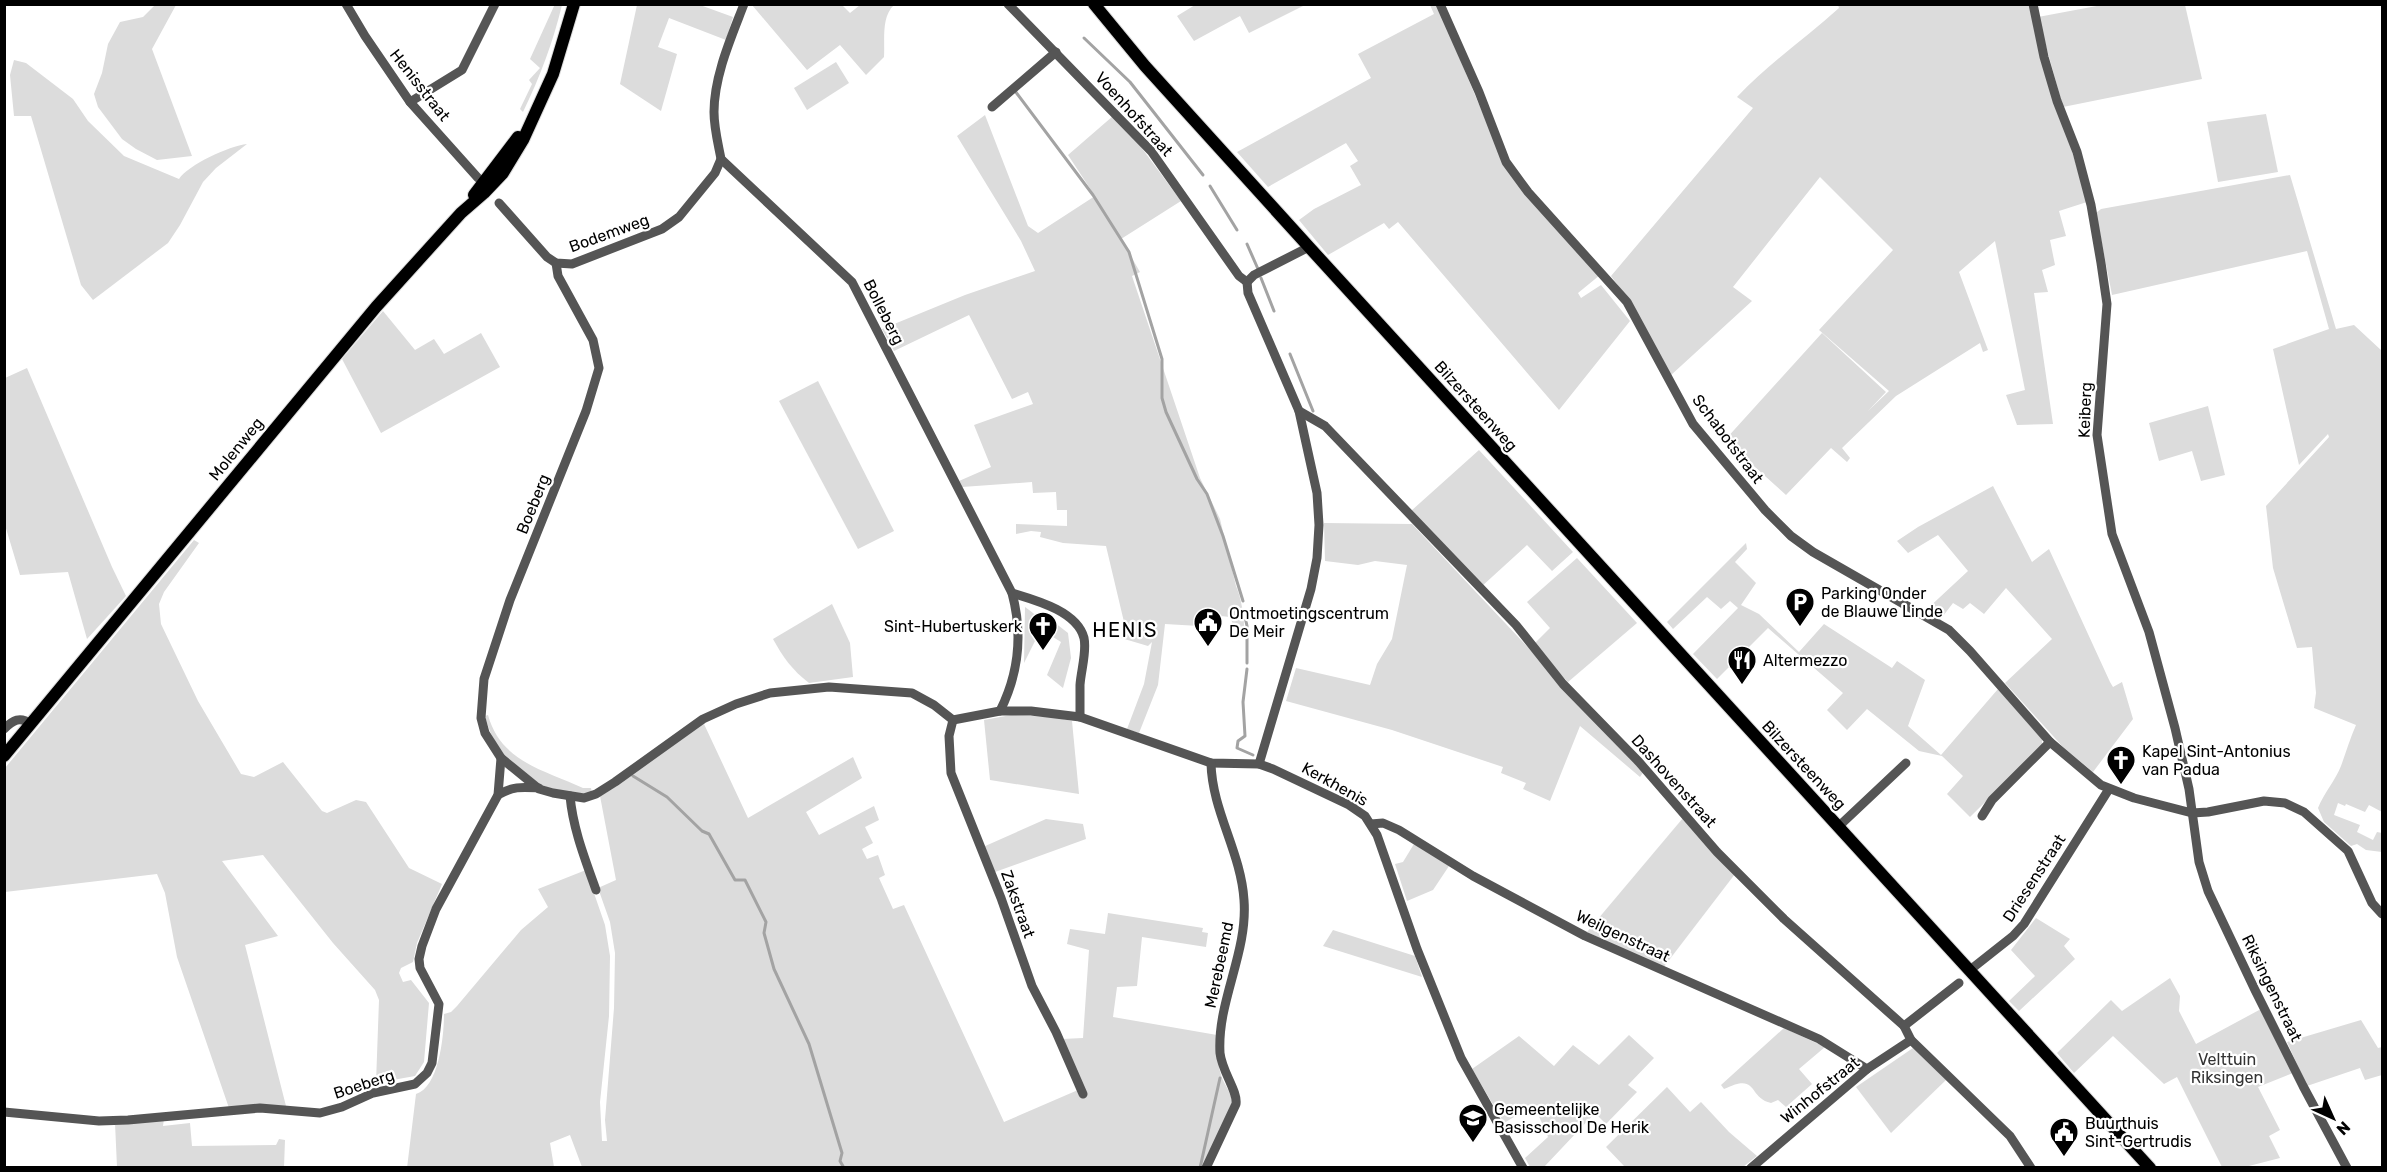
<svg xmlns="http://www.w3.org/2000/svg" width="2387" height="1172" font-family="Rubik,sans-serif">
<rect width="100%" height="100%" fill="#fff"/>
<g fill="#dcdcdc">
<path d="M555 4 562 5C553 42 540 77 523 112L520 109 532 84 529 80 540 68 530 59Z"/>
<path d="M155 5H176L152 49 192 156 157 160 136 149 122 139 98 107 94 94 102 73 108 44 120 22 143 17Z"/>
<path d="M637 5H700L733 17 726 40 669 18 658 47 677 54 661 111 620 84Z"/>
<path d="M752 5H842L850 13 860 5H894C881 17 885 40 884 57L866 75 840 45 807 70Z"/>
<path d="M1302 5 1303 6 1249 33 1240 16 1194 41 1177 16 1195 5Z"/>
<path d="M1430 5H1437L1499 152 1600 275 1578 293 1581 298 1601 285 1630 321 1559 410 1398 222 1389 229 1384 223 1328 255 1299 220 1314 209 1361 185 1350 166 1358 161 1346 143 1268 187 1237 152 1371 78 1358 54 1434 14Z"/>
<path d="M1838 5H2029L2087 202 2059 211 2066 236 2050 240 2055 265 2042 270 2048 292 2034 293 2053 424 2017 425 2006 395 2025 390 1995 241 1959 272 1988 350 1983 352 1980 343 1896 396 1842 448 1850 458 1847 462 1831 448 1786 495 1725 440 1822 333 1886 392 1868 411 1889 391 1819 330 1893 250 1820 177 1733 287 1752 301 1670 376 1630 302 1611 276 1753 108 1737 97C1768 64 1806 38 1839 8Z"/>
<path d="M2102 5H2185L2202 79 2063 107 2038 17Z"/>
<path d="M14 60 26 63 73 99 88 121 124 156 179 179C188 165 229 146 247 144L216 168 203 182 180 225 168 243 93 300 81 285 31 116H14L10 75Z"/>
<path d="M836 62 849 83 807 110 794 88Z"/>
<path d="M2266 114 2278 172 2218 182 2207 122Z"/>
<path d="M985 115 1028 226 1038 233 1095 196 1068 155 1113 116 1138 143 1181 201 1121 239 1140 272 1132 276 1200 478 1220 519 1236 586C1242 600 1245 621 1244 636L1235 629 1230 617 1202 614 1199 626 1165 624 1158 685 1139 733 1127 729 1144 684 1152 642 1148 646 1121 638 1124 622 1106 546 1063 543 1040 537 1041 532 1031 531 1016 534V524L1067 526V510H1057L1056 492 1033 493 1032 482 962 487 959 481 991 467 974 425 1033 404 1028 392 1012 399 969 315 894 351 882 329 965 295 1035 271 1021 241 957 136Z"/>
<path d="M2290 175 2336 329 2354 325 2382 351V812L2369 805 2365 812 2346 804 2345 806 2338 803 2334 815 2360 825 2357 832 2373 840 2377 832 2382 833V852L2366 850 2357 844 2351 846 2324 822 2318 808C2324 793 2335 781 2341 766 2346 752 2350 739 2356 725L2314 708 2316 693 2312 647 2297 648 2273 568 2266 506 2329 437 2328 434 2299 465 2273 349 2329 329 2307 251 2112 295 2096 213 2101 209Z"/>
<path d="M383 311 415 350 434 339 444 354 481 333 500 367 381 433 342 359Z"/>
<path d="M27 368 112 567 126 596 87 639 68 572 20 575 5 525V378Z"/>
<path d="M818 381 894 531 858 549 779 401Z"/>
<path d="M2208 406 2225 475 2201 481 2192 451 2159 461 2149 423Z"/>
<path d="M1479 450 1573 552 1552 571 1527 545 1481 587 1411 511Z"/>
<path d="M1993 486 2032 562 2049 549 2110 682 2113 687 2122 682 2133 719 2093 772 2063 747 2005 683 2052 639 2006 588 1984 614 1970 603 1963 609 1953 603 1940 620 1925 611 1968 571 1938 535 1908 553 1897 541 1918 527Z"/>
<path d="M1324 523 1412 524 1644 771 1640 777 1580 726 1550 801 1523 789 1526 783 1501 773 1503 767 1392 730 1286 701 1296 668 1370 685 1377 664 1392 639 1407 565 1375 561 1358 565 1325 561Z"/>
<path d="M194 540 199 543 164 592 159 604 161 624 198 701 241 774 254 777 283 762 322 811 327 813 356 800 366 802 409 868 442 884 417 943 413 962 401 968 399 973 403 982 411 980 429 1003 424 1062 415 1076 376 1083 379 1000 375 990 333 943 263 855 222 861 278 936 245 945 286 1106 229 1108 177 957 165 893 157 874 5 892V768Z"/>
<path d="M1746 543 1747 549 1735 562 1756 583 1741 605 1759 614 1799 652 1824 624 1892 668 1897 661 1925 680 1908 726 1941 755 1998 689 2042 739V746L1970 817 1947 794 1963 776 1942 756 1919 751 1867 709 1847 730 1827 710 1843 693 1768 628 1717 679 1693 654 1738 608 1730 601 1721 609 1707 597 1673 629 1667 622Z"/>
<path d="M1577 558 1637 623 1568 682 1533 645 1550 628 1527 602Z"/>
<path d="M832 604 850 643 853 677 809 683C792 670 783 657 773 639Z"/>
<path d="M1025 607C1035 614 1045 622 1047 634L1040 631 1024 663Z"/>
<path d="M1041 612 1068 633 1071 658 1063 688 1047 675 1061 642 1053 637 1049 625 1040 614Z"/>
<path d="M488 715C501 762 544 770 583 788H591L592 793 586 794C573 792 557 792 544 786 514 771 493 748 485 716Z"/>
<path d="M1011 715 1053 717 1072 721 1079 794 990 780 984 720Z"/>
<path d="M704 724 748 818 853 757 862 778 806 812 819 835 874 806 879 820 865 827 873 843 862 849 867 859 878 855 885 875 879 878 893 909 904 905 1004 1122 1078 1090 1062 1039 1083 1038 1089 950 1067 944 1070 929 1105 934 1108 913 1203 928 1202 932 1208 933 1206 947 1142 937 1137 986 1117 987 1113 1017 1217 1035C1217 1048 1217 1062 1221 1075 1224 1085 1232 1093 1232 1103L1203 1167H582L570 1135 550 1143 554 1167 407 1168 416 1094C439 1087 444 1036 444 1014L451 1012 457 1006 521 930 548 907 538 889 586 870 605 925 610 956 609 1016 600 1102 602 1141H607L605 1120 614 1008 615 953 610 922 598 888 616 880 600 796Z"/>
<path d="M1683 818 1735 874 1663 968 1587 932Z"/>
<path d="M1046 819 1083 824 1086 839 995 872 983 847Z"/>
<path d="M1414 844 1449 866 1433 890 1407 901 1395 864 1403 862Z"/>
<path d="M2036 918 2070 939 2064 946 2075 959 2019 1011 2009 1001 2035 976 2011 950Z"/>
<path d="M1333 930 1415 956 1422 977 1323 946Z"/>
<path d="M2170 978 2180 996 2179 1011 2196 1044 2261 1009 2293 1073 2258 1087 2280 1130 2269 1136 2280 1158 2245 1167H2222L2177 1077 2164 1084 2113 1036 2074 1073 2057 1053 2111 1000 2122 1011Z"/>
<path d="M2361 1020 2378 1048 2382 1047V1075L2365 1080 2360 1068 2307 1086 2287 1042Z"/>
<path d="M1784 1028 1825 1047 1799 1069 1812 1084 1786 1107 1778 1100 1771 1103C1747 1097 1759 1072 1724 1089L1721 1085Z"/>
<path d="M1629 1035 1654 1058 1628 1085 1637 1092 1606 1124 1595 1113 1544 1167H1530L1525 1158 1548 1137 1534 1105 1504 1123 1472 1069 1519 1036 1554 1066 1573 1045 1599 1065Z"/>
<path d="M1913 1048 1946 1080 1891 1133 1856 1087Z"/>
<path d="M1667 1087 1690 1112 1701 1102 1729 1132 1757 1156 1743 1167H1623L1624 1166 1606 1147Z"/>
<path d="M164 1119 163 1126 190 1123 192 1146 276 1145 279 1139 285 1140 284 1167H117L115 1123Z"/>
</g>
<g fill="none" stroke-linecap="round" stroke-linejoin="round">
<g stroke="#a3a3a3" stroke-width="3">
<path d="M1084 38 1130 82 1203 175"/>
<path d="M1015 91 1093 195 1129 252 1162 359V398L1166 412 1197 479 1207 494 1223 536 1243 601"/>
<path d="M1210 186 1237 230"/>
<path d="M1247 244 1258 269"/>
<path d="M1261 278 1274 311"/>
<path d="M1290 354 1313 411"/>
<path d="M1244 612 1247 626V663"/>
<path d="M1247 669 1243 702 1245 736 1238 741 1237 748 1253 755"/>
<path d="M633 776 667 797 702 831 709 834 735 880H745L766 922 764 933 774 969 809 1044 842 1153 840 1161 844 1168"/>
<path d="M1200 1168 1220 1078"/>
</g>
<g stroke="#dbdbdb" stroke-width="14">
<g id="major">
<path d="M1094 4 1145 66 1309 247 2150 1168"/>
<path d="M474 195 518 137"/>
<path d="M4 756 376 307 461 213 484 193 503 173 523 140 553 74 574 4"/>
</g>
</g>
<g stroke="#555" stroke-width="9">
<path d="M346 4 365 36 410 102 478 178"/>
<path d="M744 4C731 38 714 76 714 112 714 128 718 143 721 159L852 282 1012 593C1023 634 1019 673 1000 711"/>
<path d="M1008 4 1151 151 1239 276 1247 282"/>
<path d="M1440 4 1479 92 1506 162 1528 192 1627 302 1693 424 1765 510 1791 536 1813 552 1949 630 1970 651 2050 742 2101 785 2134 798 2192 813 2208 812 2264 801 2285 803 2304 812 2348 851 2372 903 2382 914"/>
<path d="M2033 4 2044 57 2057 101 2077 152 2091 205 2101 263 2107 304 2097 435 2112 534 2149 632 2175 728 2189 789 2199 862 2208 891 2255 990 2303 1086 2347 1168"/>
<path d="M410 102 462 70 495 4"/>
<path d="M992 107 1056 52"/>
<path d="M499 203 547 257 556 263 572 264 662 229 679 217 715 173 721 159"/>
<path d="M556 263 558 276 593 340 599 368 586 411 510 600 484 679 481 718 485 733 501 758 539 789 553 793 584 798 596 794 615 782 703 719 736 704 770 693 829 687 912 693 934 705 953 720"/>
<path d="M1247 282 1248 293 1299 411 1317 493 1319 525 1317 558 1311 589 1259 764"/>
<path d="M1247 282 1254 275 1309 247"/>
<path d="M1299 411 1325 426 1516 625 1563 684 1639 762 1717 852 1784 919 1904 1026 1911 1040 2010 1136 2031 1168"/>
<path d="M1012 593C1035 600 1077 611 1084 638 1087 652 1081 670 1080 685 1080 695 1080 706 1080 717"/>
<path d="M953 720 1000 711H1031L1080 717 1211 763 1259 764 1273 769 1349 805 1365 816 1377 835 1417 949 1461 1058 1523 1168"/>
<path d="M953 720 949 736 951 773 1001 898 1032 986 1056 1032 1083 1094"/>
<path d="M4 729C13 720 20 716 31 724"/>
<path d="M498 795C513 786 522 787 539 788"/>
<path d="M570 796C573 829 585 859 596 890"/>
<path d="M1982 816 1992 800 2050 742"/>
<path d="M1371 824 1383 823 1399 830 1473 876 1585 936 1819 1039 1867 1069"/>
<path d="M1838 827 1906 763"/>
<path d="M1970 970 2013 936 2024 924 2109 789"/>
<path d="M1904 1026 1959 983"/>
<path d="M4 1112 99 1121 128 1120 260 1108 320 1113 342 1107 373 1093 415 1084 427 1073 432 1063 439 1004 420 968 419 959 422 946 436 909 498 795 501 758"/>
<path d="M1206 1168 1236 1104C1238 1091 1222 1072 1220 1053 1217 1001 1248 953 1244 900 1241 852 1212 811 1211 763"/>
<path d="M1751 1168 1867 1069 1911 1040"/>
</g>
<use href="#major" stroke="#000" stroke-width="12"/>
</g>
<defs>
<g id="parking-pin" transform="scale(1.5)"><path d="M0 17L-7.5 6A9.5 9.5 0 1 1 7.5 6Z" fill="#000" stroke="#fff"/><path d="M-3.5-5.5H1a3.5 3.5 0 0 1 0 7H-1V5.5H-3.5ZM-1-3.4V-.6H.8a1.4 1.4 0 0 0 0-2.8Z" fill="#fff"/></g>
<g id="civic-pin" transform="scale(1.5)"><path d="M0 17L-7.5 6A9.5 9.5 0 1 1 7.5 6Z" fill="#000" stroke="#fff"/><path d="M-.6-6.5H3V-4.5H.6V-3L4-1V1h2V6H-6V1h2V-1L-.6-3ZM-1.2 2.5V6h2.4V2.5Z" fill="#fff"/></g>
<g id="church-pin" transform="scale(1.5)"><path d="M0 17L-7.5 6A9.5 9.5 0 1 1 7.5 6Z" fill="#000" stroke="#fff"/><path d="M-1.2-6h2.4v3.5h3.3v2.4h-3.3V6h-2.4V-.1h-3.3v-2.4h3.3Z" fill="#fff"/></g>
<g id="restaurant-pin" transform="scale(1.5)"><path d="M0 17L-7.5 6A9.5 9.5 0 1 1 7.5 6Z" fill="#000" stroke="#fff"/><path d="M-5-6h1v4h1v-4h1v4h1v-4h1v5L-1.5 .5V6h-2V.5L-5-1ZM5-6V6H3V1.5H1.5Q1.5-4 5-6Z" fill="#fff"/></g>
<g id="school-pin" transform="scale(1.5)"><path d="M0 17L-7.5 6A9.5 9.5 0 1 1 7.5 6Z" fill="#000" stroke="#fff"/><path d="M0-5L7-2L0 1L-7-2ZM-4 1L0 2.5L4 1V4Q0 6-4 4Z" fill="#fff"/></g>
</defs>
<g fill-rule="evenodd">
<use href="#parking-pin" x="1800" y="602"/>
<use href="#civic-pin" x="1208" y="622"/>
<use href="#church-pin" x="1043" y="626"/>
<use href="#restaurant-pin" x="1742" y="660"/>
<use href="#church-pin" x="2121" y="760"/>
<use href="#school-pin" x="1473" y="1118"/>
<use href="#civic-pin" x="2064" y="1132"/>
</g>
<g text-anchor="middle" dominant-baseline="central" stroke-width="4.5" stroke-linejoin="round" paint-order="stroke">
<g font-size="16" fill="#000" stroke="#fff">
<text transform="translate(420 85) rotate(52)">Henisstraat</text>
<text transform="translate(1134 114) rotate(48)">Voenhofstraat</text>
<text transform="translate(609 233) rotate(-20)">Bodemweg</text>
<text transform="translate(884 312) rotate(63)">Bolleberg</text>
<text transform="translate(1476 406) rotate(48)">Bilzersteenweg</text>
<text transform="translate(2085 410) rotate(-88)">Keiberg</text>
<text transform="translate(1728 439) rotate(53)">Schabotstraat</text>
<text transform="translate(236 449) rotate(-51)">Molenweg</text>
<text transform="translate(533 504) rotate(-68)">Boeberg</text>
<text transform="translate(1804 765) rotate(47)">Bilzersteenweg</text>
<text transform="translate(1674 781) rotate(48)">Dashovenstraat</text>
<text transform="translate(1335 784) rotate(29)">Kerkhenis</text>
<text transform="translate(2034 878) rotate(-57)">Driesenstraat</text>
<text transform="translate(1018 904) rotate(70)">Zakstraat</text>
<text transform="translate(1623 936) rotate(25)">Weilgenstraat</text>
<text transform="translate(1219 965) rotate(-78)">Merebeemd</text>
<text transform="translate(2272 988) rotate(64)">Riksingenstraat</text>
<text transform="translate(364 1084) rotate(-18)">Boeberg</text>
<text transform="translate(1820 1090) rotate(-39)">Winhofstraat</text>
</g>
<g font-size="16" fill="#000" stroke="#fff" text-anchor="start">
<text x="1821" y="593">Parking Onder<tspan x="1821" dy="18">de Blauwe Linde</tspan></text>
<text x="1229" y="613">Ontmoetingscentrum<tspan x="1229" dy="18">De Meir</tspan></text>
<text x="1022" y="626" text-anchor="end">Sint-Hubertuskerk</text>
<text x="1763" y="660">Altermezzo</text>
<text x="2142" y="751">Kapel Sint-Antonius<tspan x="2142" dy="18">van Padua</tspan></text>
<text x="1494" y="1109">Gemeentelijke<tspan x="1494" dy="18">Basisschool De Herik</tspan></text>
<text x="2085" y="1123">Buurthuis<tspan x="2085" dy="18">Sint-Gertrudis</tspan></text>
</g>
<g font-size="16" fill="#333" stroke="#fff">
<text x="2227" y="1059">Velttuin<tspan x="2227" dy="18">Riksingen</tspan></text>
</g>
<g font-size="20" letter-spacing="1.5" fill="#000" stroke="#fff">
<text x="1125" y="630">HENIS</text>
</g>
</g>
<rect width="2387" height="1172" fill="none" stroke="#000000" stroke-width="12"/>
<g transform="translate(2333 1118) rotate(135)" stroke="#ffffff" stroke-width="4.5" paint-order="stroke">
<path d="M0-4.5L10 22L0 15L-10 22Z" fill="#000000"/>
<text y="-9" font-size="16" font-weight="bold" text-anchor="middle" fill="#000000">N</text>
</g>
</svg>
